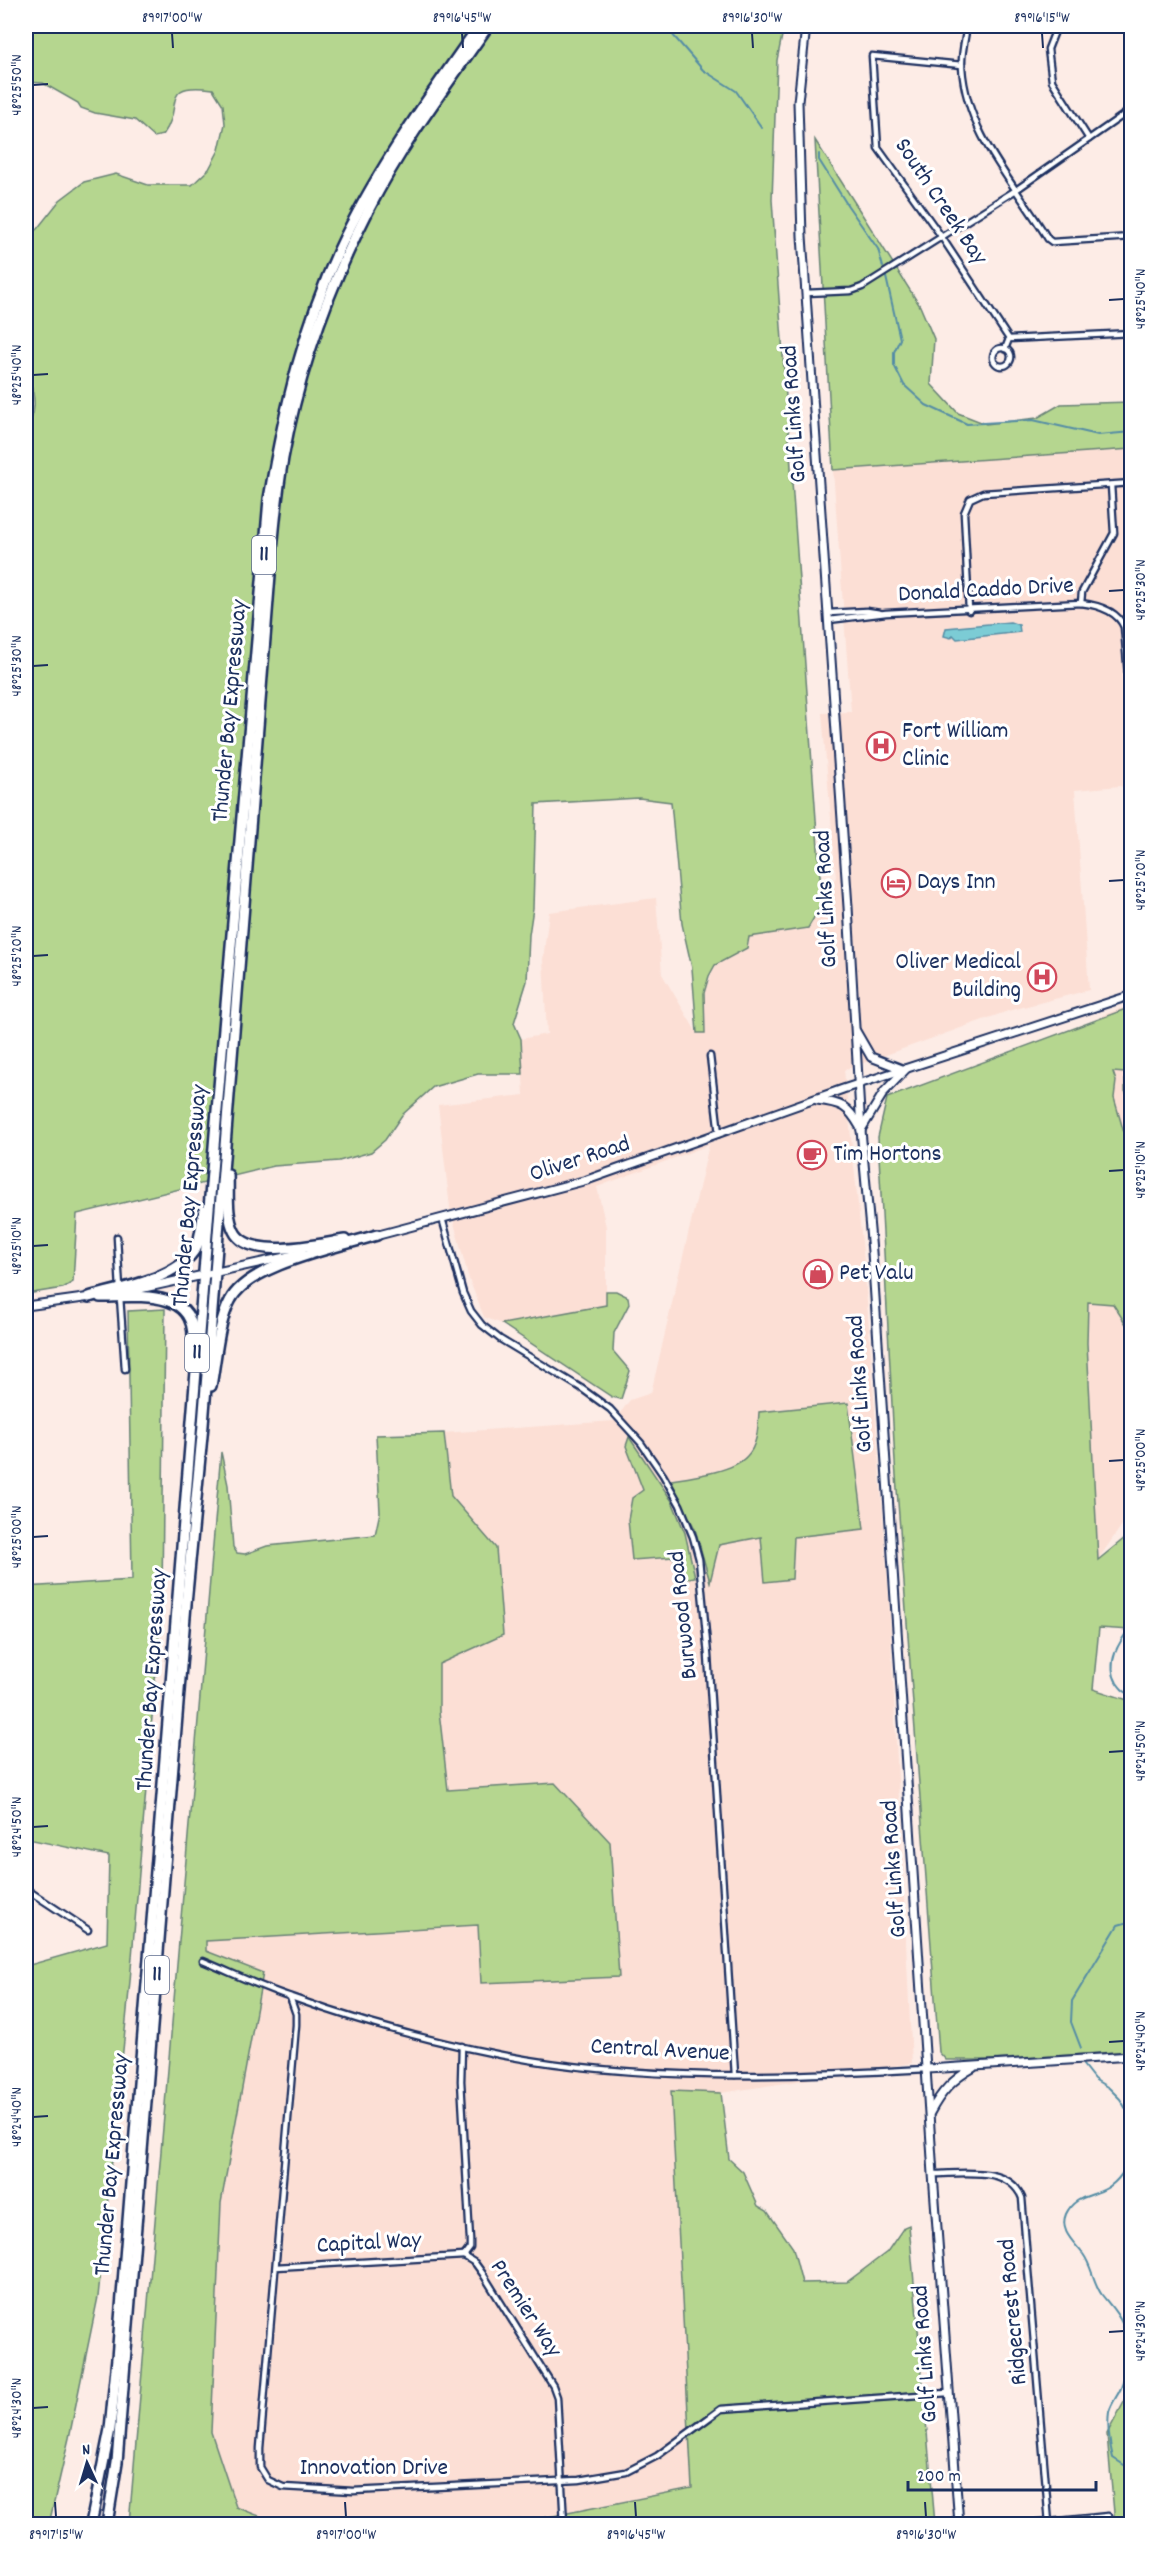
<svg xmlns="http://www.w3.org/2000/svg" width="1157" height="2550" font-family="Dekko,sans-serif">
<rect width="100%" height="100%" fill="#fdece6"/>
<filter id="ink" filterUnits="userSpaceOnUse"><feTurbulence type="fractalNoise" baseFrequency=".0167" numOctaves="2"/><feDisplacementMap in="SourceGraphic" scale="12" xChannelSelector="R" yChannelSelector="G"/><feConvolveMatrix kernelMatrix="1 2 1 2 8 2 1 2 1" color-interpolation-filters="sRGB"/></filter>
<g filter="url(#ink)">
<g fill="#fcdfd5">
<path d="M1131 449V791L1120 786 1075 790 1089 990 1008 1011 844 1070 864 1262 889 1599 912 2063 721 2093 671 2091 692 2488 543 2518 461 2524H280L236 2507 211 2432 221 2203 262 1973 206 1951V1940L478 1925 555 1783 448 1791 439 1711V1664L496 1548 451 1496 444 1433 614 1421 630 1400 651 1393 709 1145 597 1187 606 1227V1305L502 1324 484 1317 469 1279 450 1208 438 1105 524 1095 521 1039 547 1034 543 960 549 912 656 898 662 974 697 1033H705L704 993 715 965 747 948 749 937 808 928 836 877 822 713 851 712 833 470Z"/>
<path d="M1131 1005V1512L1097 1561 1087 1348V1302L1103 1015Z"/>
</g>
<g fill="#b5d68f" stroke="#688276" stroke-width="1.5">
<path d="M26 26H784L777 60 772 200 822 904 808 928 749 937 747 948 715 965 709 976 704 993 705 1033H697L692 968 682 924 671 802 639 798 536 804 533 908 529 935 527 981 514 1023 521 1039 523 1074H478L433 1087 402 1115 385 1140 371 1152 339 1161 274 1166 77 1214 73 1282 63 1288 26 1294V427C37 415 35 396 30 382L26 381V237L37 229 60 200 84 182 116 174 148 185H192L209 169 219 150 225 124 223 105 213 89C158 82 185 105 163 135L154 137 135 120 95 113 81 108 78 103 43 83 26 82Z"/>
<path d="M815 140 920 306 934 339 931 384 958 413 986 424 1037 418 1061 404 1131 402V449L833 470Z"/>
<path d="M1131 1007V1097L1129 1098 1125 1091V1073L1113 1072 1116 1081 1114 1098 1131 1157V1332L1113 1304 1088 1302 1087 1343 1098 1560 1131 1533V1630L1099 1628 1093 1689 1131 1701V2051L989 2060H946L939 2052 895 1462 878 1137 887 1098Z"/>
<path d="M606 1291H616L628 1297 629 1304 614 1333 613 1351 630 1371 621 1399 612 1397 502 1324 606 1305Z"/>
<path d="M165 1309 162 1597 130 1981 98 2297 69 2438 49 2524H26V1966L107 1943 109 1856 28 1839 26 1809V1587L132 1580 128 1311Z"/>
<path d="M848 1403 864 1529 794 1537 792 1579 765 1582 761 1537 719 1545 710 1582 695 1529 671 1480C691 1477 733 1472 747 1456 758 1445 758 1426 759 1412Z"/>
<path d="M444 1433 451 1496 496 1548 503 1635 439 1664V1711L448 1790 555 1783 610 1842 619 1977 481 1983 478 1925 206 1941V1951L263 1973 221 2203 211 2432 236 2507 280 2524H129L221 1452 228 1485 233 1547 237 1553 245 1554 267 1546 375 1535 380 1512 376 1435Z"/>
<path d="M629 1437 672 1501 685 1533 695 1577 677 1580 674 1557 632 1560 628 1520 632 1498 643 1490 626 1446Z"/>
<path d="M671 2091 721 2093 729 2159 743 2172 758 2206 767 2211 793 2248 802 2283 847 2282 887 2252 904 2227 909 2225 935 2524H461L543 2518 692 2488Z"/>
<path d="M1131 2389V2524H1115L1107 2434Z"/>
</g>
<path fill="#7bccd5" stroke="#558da5" stroke-width="1.5" d="M1010 622 1019 625 1020 632 957 639 953 635 951 638 944 636 946 628Z"/>
<g fill="none" stroke-linecap="round" stroke-linejoin="round">
<g stroke="#558da5" stroke-width="2">
<path d="M649 26 672 34 703 70 736 91 762 128"/>
<path d="M819 154V160L848 206 878 249 883 267"/>
<path d="M886 277 900 339 894 352V365L904 385 926 405 967 424 1033 420 1098 435 1132 432"/>
<path d="M1132 1625C1119 1642 1105 1663 1117 1683 1122 1690 1124 1692 1132 1695"/>
<path d="M1081 2048 1071 2022 1072 2001 1118 1925 1132 1921"/>
<path d="M1083 2065 1094 2079 1109 2088 1120 2099 1132 2119"/>
<path d="M1132 2156C1125 2169 1120 2180 1107 2188 1092 2197 1075 2195 1066 2214 1059 2231 1074 2242 1083 2254 1092 2266 1093 2283 1102 2295 1110 2305 1118 2313 1123 2325 1128 2339 1127 2375 1121 2388 1117 2397 1112 2402 1109 2412 1107 2426 1110 2445 1113 2458L1132 2470"/>
</g>
<g stroke="#1b2f5e" stroke-width="9">
<g id="street">
<path d="M967 26C965 39 961 54 962 67 966 133 1015 184 1048 239L1052 242 1132 237"/>
<path d="M1057 26 1048 49 1052 81 1089 139"/>
<path d="M962 65 872 56 878 148 941 236 1009 339"/>
<path d="M806 293 851 291 862 287 1016 190 1132 109"/>
<circle cx="1002" cy="357" r="9"/>
<path d="M1005 349 1009 339 1132 333"/>
<path d="M1081 603 1082 592 1114 533 1111 485"/>
<path d="M969 611 964 513 970 499 983 493 1132 483"/>
<path d="M828 613 867 611 880 613"/>
<path d="M829 620 886 613 1081 603C1097 605 1117 610 1124 627L1132 725"/>
<path d="M710 1056 719 1134"/>
<path d="M442 1218 463 1293 471 1311 482 1325 500 1339 581 1388 610 1409 641 1443 663 1475 680 1505 693 1537 699 1559 708 1655 735 2075"/>
<path d="M117 1237 120 1289"/>
<path d="M120 1297 125 1369"/>
<path d="M26 1889 88 1930"/>
<path d="M203 1961C232 1973 261 1987 291 1997 359 2022 430 2041 501 2055 641 2082 786 2077 927 2069"/>
<path d="M290 1997 296 2014V2025L260 2448V2467L268 2480 283 2487 353 2491 579 2480 626 2472 657 2456 721 2409 948 2393"/>
<path d="M462 2046 461 2081 470 2240V2248L464 2256 475 2263 483 2274 553 2386 557 2397 564 2524"/>
<path d="M933 2174C962 2174 1009 2165 1022 2198L1049 2523"/>
<path d="M276 2267 464 2256"/>
<path d="M1030 2524 1108 2516"/>
</g>
</g>
<g stroke="#1b2f5e" stroke-width="11">
<g id="secondary">
<path d="M806 26 798 102 802 236 848 907 861 1130 872 1252 933 2174 959 2524"/>
<path d="M856 1031 871 1057 902 1069"/>
<path d="M817 1100C842 1103 848 1106 860 1127"/>
<path d="M861 1130 884 1092 906 1069"/>
<path d="M375 1236 587 1180 843 1089 1132 995"/>
<path d="M126 1292 303 1253"/>
<path d="M26 1306 91 1297"/>
<path d="M928 2069 1132 2056"/>
<path d="M930 2113C941 2092 953 2079 973 2068"/>
</g>
</g>
<g stroke="#1b2f5e" stroke-width="14">
<g id="highway">
<path d="M228 1175C229 1192 226 1215 234 1231 248 1261 318 1244 345 1240"/>
<path d="M89 1297C121 1288 185 1278 198 1243 201 1233 202 1221 204 1210"/>
<path d="M100 1297C135 1297 194 1288 193 1338"/>
<path d="M211 1386C216 1360 218 1323 230 1301 248 1264 339 1247 377 1235"/>
<path d="M91 2524 110 2429 117 2358 215 1134 269 499C284 409 305 319 345 237 382 162 431 94 479 26"/>
<path d="M107 2524 117 2462 186 1604 203 1425 271 562C274 528 277 492 283 458 299 371 329 287 369 209 402 144 447 85 488 26"/>
</g>
</g>
<use href="#street" stroke="#fff" stroke-width="4.5"/>
<use href="#secondary" stroke="#fff" stroke-width="7"/>
<use href="#highway" stroke="#fff" stroke-width="9"/>
</g>
</g>
<path fill="none" stroke="#1b2f5e" stroke-width="2" d="M172 33 173 48M462 33 463 48M752 33 753 48M1042 33 1043 48M33 85 48 84M1109 300 1124 299M33 375 48 374M1109 591 1124 590M33 666 48 665M1109 881 1124 880M33 956 48 955M1109 1171 1124 1170M33 1246 48 1245M1109 1461 1124 1460M33 1537 48 1536M1109 1752 1124 1751M33 1827 48 1826M1109 2042 1124 2041M33 2117 48 2116M1109 2332 1124 2331M33 2408 48 2407M55 2502 56 2517M345 2502 346 2517M635 2502 636 2517M925 2502 926 2517"/>
<defs>
<g id="hospital-ring" transform="scale(1.5)"><circle r="9.5" fill="#fff" stroke="#d1495b" stroke-width="1.5"/><path d="M-5-5h3v3.5h4V-5h3V5h-3V1.5h-4V5h-3Z" fill="#d1495b"/></g>
<g id="hotel-ring" transform="scale(1.5)"><circle r="9.5" fill="#fff" stroke="#d1495b" stroke-width="1.5"/><path d="M-6-4.5h1.5V1H6V5H4.5V3h-9V5H-6ZM-4 0a1.8 1.8 0 1 1 3.6 0ZM.5 0V-2.5h3Q6-2.5 6 0Z" fill="#d1495b"/></g>
<g id="cafe-ring" transform="scale(1.5)"><circle r="9.5" fill="#fff" stroke="#d1495b" stroke-width="1.5"/><path d="M-5.5-4.5H6V0H3Q3 3.5 0 3.5H-2.5Q-5.5 3.5-5.5 0ZM3-3.2v2h1.7v-2ZM-6 4.5H4V6H-6Z" fill="#d1495b"/></g>
<g id="shop-ring" transform="scale(1.5)"><circle r="9.5" fill="#fff" stroke="#d1495b" stroke-width="1.5"/><path d="M-5-2.5h2.3a2.7 3.5 0 0 1 5.4 0H5L5.5 6h-11ZM-1.5-2.5h3a1.5 2.3 0 0 0-3 0Z" fill="#d1495b"/></g>
</defs>
<g fill-rule="evenodd">
<use href="#hospital-ring" x="881" y="746"/>
<use href="#hotel-ring" x="896" y="883"/>
<use href="#hospital-ring" x="1042" y="977"/>
<use href="#cafe-ring" x="812" y="1155"/>
<use href="#shop-ring" x="818" y="1274"/>
</g>
<g text-anchor="middle" dominant-baseline="central" stroke-width="6" stroke-linejoin="round" paint-order="stroke">
<g fill="#fff" stroke="#5f6d8e" stroke-width="1.5">
<rect x="252" y="536" width="24" height="38" rx="4.5"/>
<rect x="185" y="1334" width="24" height="38" rx="4.5"/>
<rect x="145" y="1956" width="24" height="38" rx="4.5"/>
</g>
<g font-size="22" font-weight="bold" fill="#1b2f5e">
<text x="264" y="555">11</text>
<text x="197" y="1353">11</text>
<text x="157" y="1975">11</text>
</g>
<g font-size="24" fill="#1b2f5e" stroke="#fff">
<text transform="translate(940 202) rotate(56)">South Creek Bay</text>
<text transform="translate(795 414) rotate(-94)">Golf Links Road</text>
<text transform="translate(986 591) rotate(-3)">Donald Caddo Drive</text>
<text transform="translate(231 711) rotate(-85)">Thunder Bay Expressway</text>
<text transform="translate(827 899) rotate(-93)">Golf Links Road</text>
<text transform="translate(580 1160) rotate(-18)">Oliver Road</text>
<text transform="translate(191 1196) rotate(-85)">Thunder Bay Expressway</text>
<text transform="translate(861 1384) rotate(-94)">Golf Links Road</text>
<text transform="translate(684 1615) rotate(-96)">Burwood Road</text>
<text transform="translate(153 1680) rotate(-86)">Thunder Bay Expressway</text>
<text transform="translate(895 1869) rotate(-94)">Golf Links Road</text>
<text transform="translate(660 2051) rotate(3)">Central Avenue</text>
<text transform="translate(113 2165) rotate(-85)">Thunder Bay Expressway</text>
<text transform="translate(369 2244) rotate(-3)">Capital Way</text>
<text transform="translate(525 2309) rotate(57)">Premier Way</text>
<text transform="translate(1014 2312) rotate(-95)">Ridgecrest Road</text>
<text transform="translate(926 2354) rotate(-94)">Golf Links Road</text>
<text x="374" y="2469">Innovation Drive</text>
</g>
<g font-size="24" fill="#1b2f5e" stroke="#fff" text-anchor="start">
<text x="902" y="732">Fort William<tspan x="902" dy="28">Clinic</tspan></text>
<text x="917" y="883">Days Inn</text>
<text x="1021" y="963" text-anchor="end">Oliver Medical<tspan x="1021" dy="28">Building</tspan></text>
<text x="833" y="1155">Tim Hortons</text>
<text x="839" y="1274">Pet Valu</text>
</g>
</g>
<rect width="1157" height="2550" fill="none" stroke="#fff" stroke-width="66"/>
<g transform="translate(87 2463) rotate(356)" stroke="#ffffff" stroke-width="4.5" paint-order="stroke">
<path d="M0-4.5L10 22L0 15L-10 22Z" fill="#1b2f5e"/>
<text y="-9" font-size="16" font-weight="bold" text-anchor="middle" fill="#1b2f5e">N</text>
</g>
<path d="M908 2481v9h188v-9" fill="none" stroke="#1b2f5e" stroke-width="3"/>
<text x="917" y="2481" font-size="18" fill="#1b2f5e" stroke="#ffffff" stroke-width="4.5" paint-order="stroke">200 m</text>
<rect x="33" y="33" width="1091" height="2484" fill="none" stroke="#1b2f5e" stroke-width="2"/>
<g font-size="15" text-anchor="middle" fill="#1b2f5e">
<text x="172" y="22">89°17'00"W</text>
<text x="462" y="22">89°16'45"W</text>
<text x="752" y="22">89°16'30"W</text>
<text x="1042" y="22">89°16'15"W</text>
<text transform="translate(16 85) rotate(-90)" y="5">48°25'50"N</text>
<text transform="translate(1140 299) rotate(-90)" y="5">48°25'40"N</text>
<text transform="translate(16 375) rotate(-90)" y="5">48°25'40"N</text>
<text transform="translate(1140 590) rotate(-90)" y="5">48°25'30"N</text>
<text transform="translate(16 666) rotate(-90)" y="5">48°25'30"N</text>
<text transform="translate(1140 880) rotate(-90)" y="5">48°25'20"N</text>
<text transform="translate(16 956) rotate(-90)" y="5">48°25'20"N</text>
<text transform="translate(1140 1170) rotate(-90)" y="5">48°25'10"N</text>
<text transform="translate(16 1246) rotate(-90)" y="5">48°25'10"N</text>
<text transform="translate(1140 1460) rotate(-90)" y="5">48°25'00"N</text>
<text transform="translate(16 1537) rotate(-90)" y="5">48°25'00"N</text>
<text transform="translate(1140 1751) rotate(-90)" y="5">48°24'50"N</text>
<text transform="translate(16 1827) rotate(-90)" y="5">48°24'50"N</text>
<text transform="translate(1140 2041) rotate(-90)" y="5">48°24'40"N</text>
<text transform="translate(16 2117) rotate(-90)" y="5">48°24'40"N</text>
<text transform="translate(1140 2331) rotate(-90)" y="5">48°24'30"N</text>
<text transform="translate(16 2408) rotate(-90)" y="5">48°24'30"N</text>
<text x="56" y="2539">89°17'15"W</text>
<text x="346" y="2539">89°17'00"W</text>
<text x="636" y="2539">89°16'45"W</text>
<text x="926" y="2539">89°16'30"W</text>
</g>
</svg>
